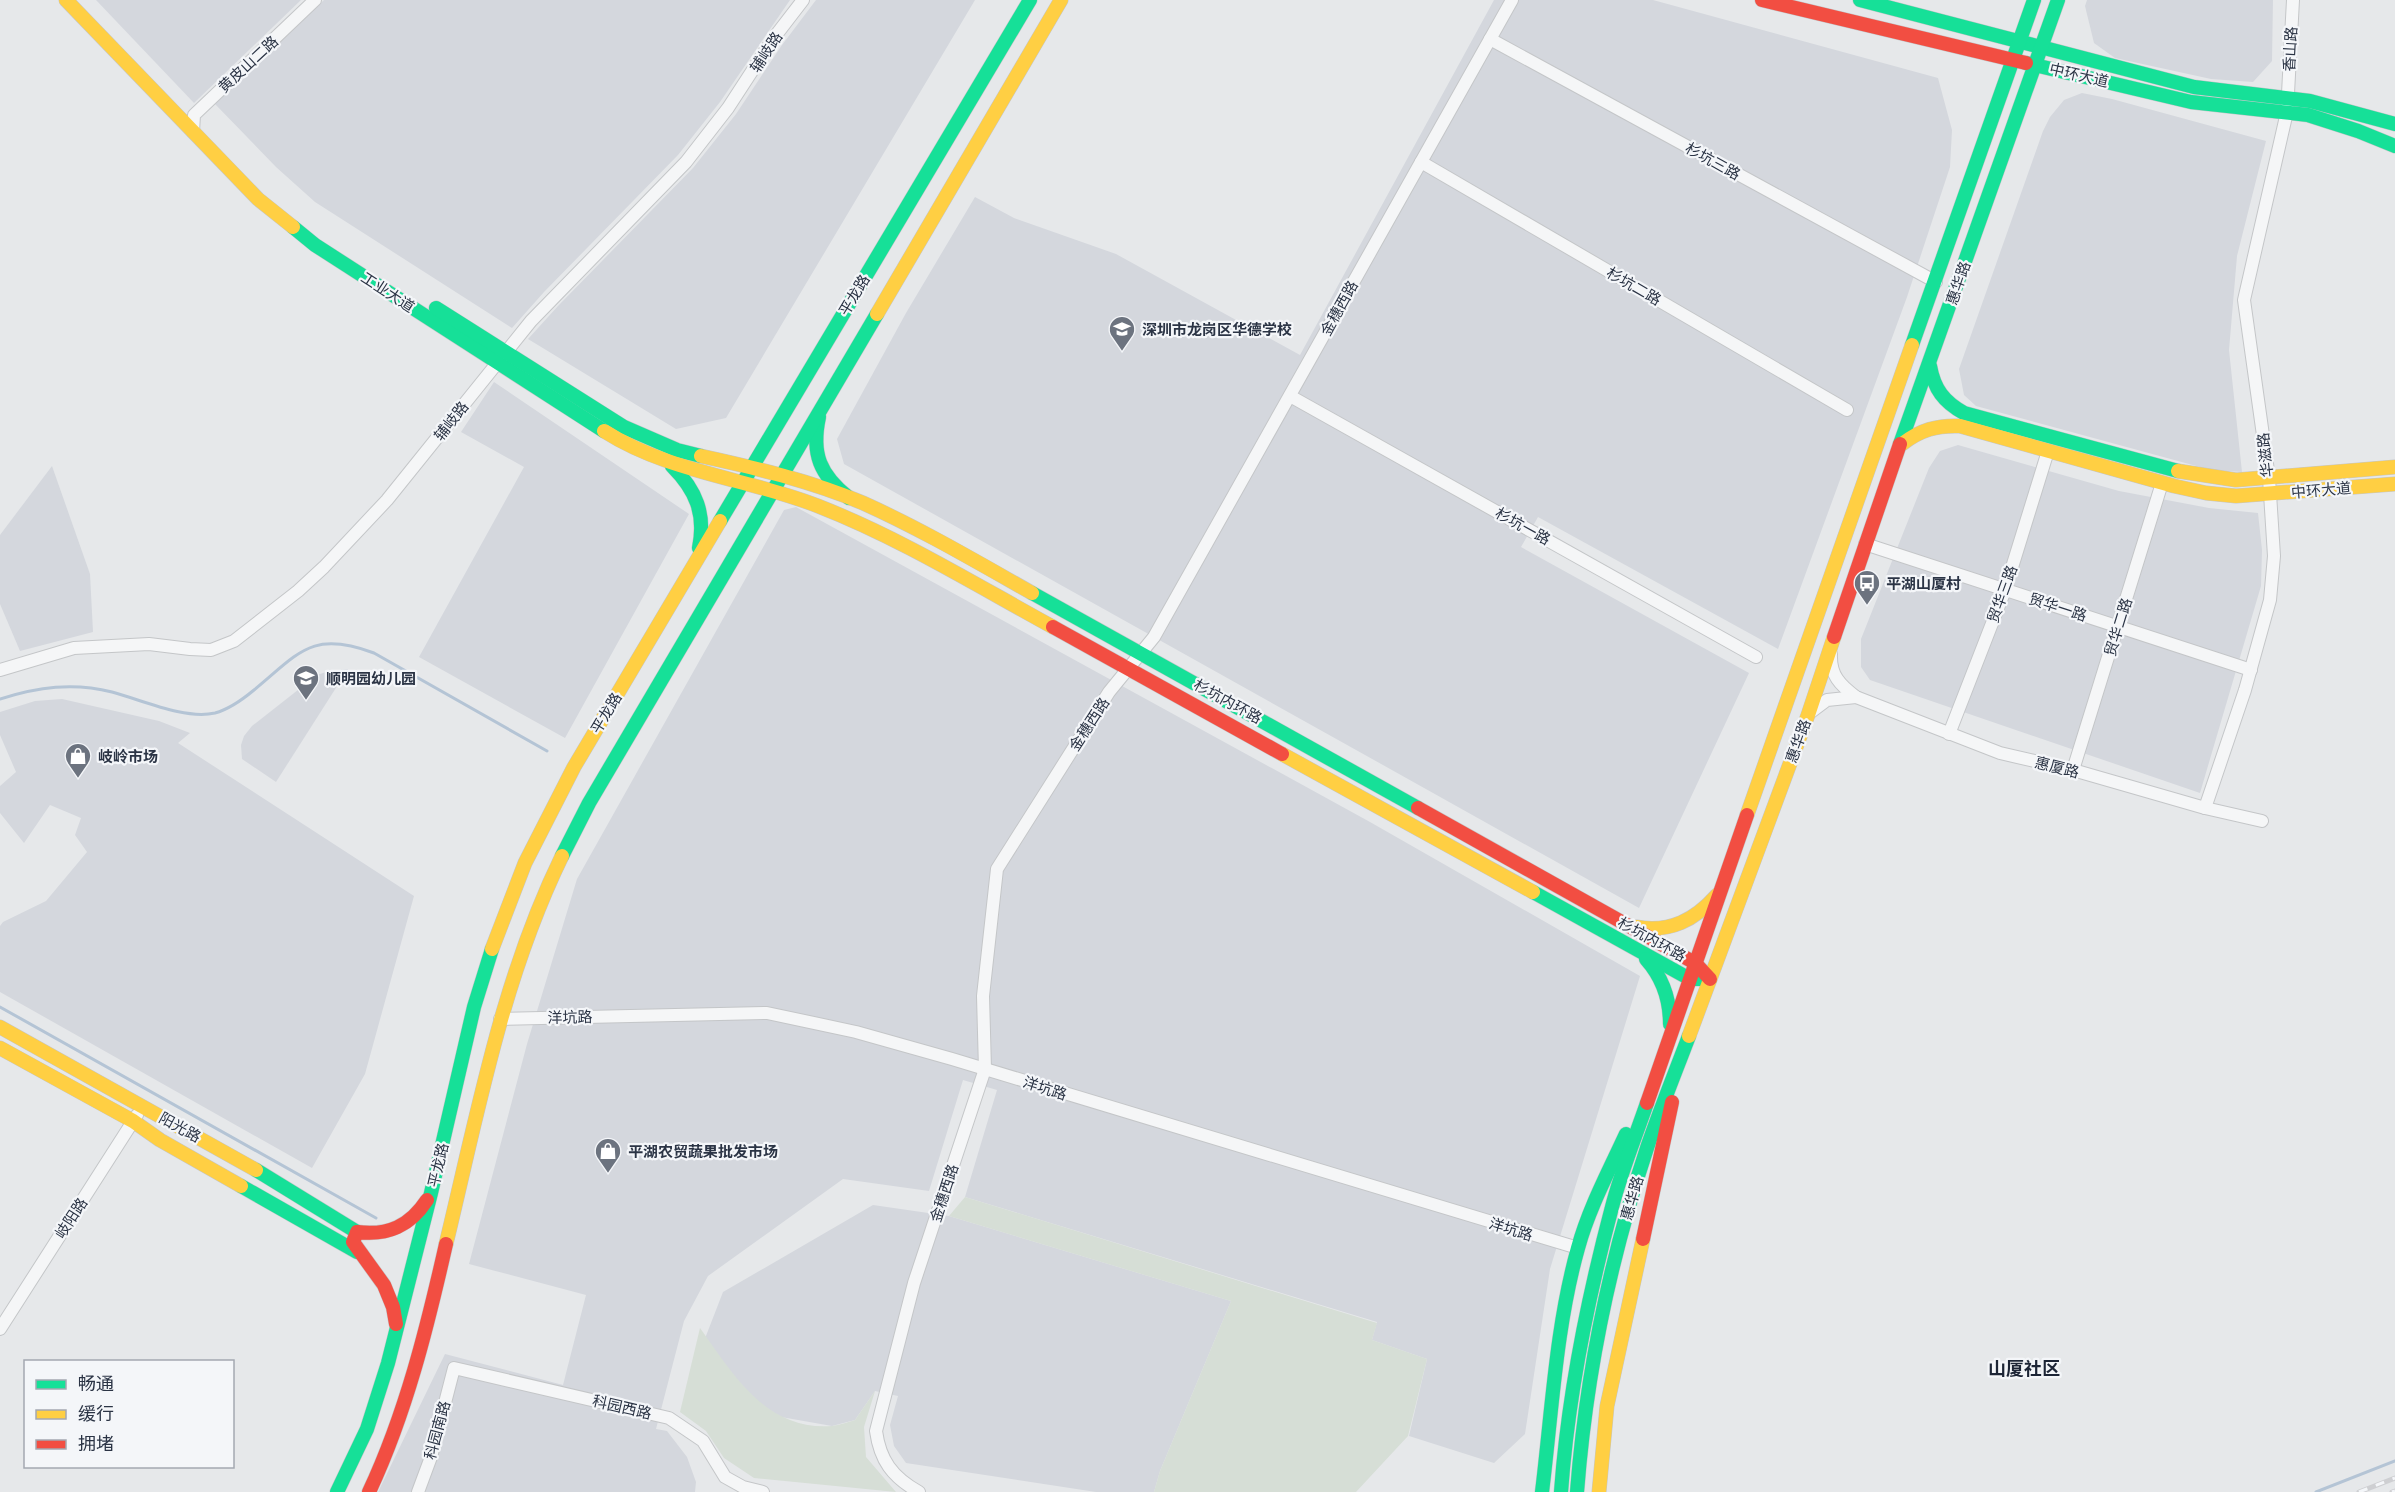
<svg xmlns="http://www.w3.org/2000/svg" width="2395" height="1492" font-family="'Public Sans','Noto Sans SC',sans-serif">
<rect width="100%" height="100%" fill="#e6e8ea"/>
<g fill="#d4d7dd">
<path d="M96 0H301L194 103Z"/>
<path d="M324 0H790L720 102 678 155 544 292 512 328 315 202 276 167 215 104Z"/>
<path d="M816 0H975L726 418 676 429 528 339 558 306 693 168 736 114 782 45Z"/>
<path d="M1494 0H1653L1938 78 1952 130 1950 167 1907 297 1778 649 1538 517 1521 547 1749 673 1639 908 844 464 837 439 906 313 975 197 1014 218 1116 254 1300 355Z"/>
<path d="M2087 0H2273L2272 61 2253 82 2211 79 2115 58 2094 43 2085 6Z"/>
<path d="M2082 93 2112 99 2266 141 2237 256 2229 350 2242 472 2211 470 1976 406 1964 395 1959 369 2043 131 2050 117 2064 100Z"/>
<path d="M494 382 689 514 565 738 419 657 524 467 461 432Z"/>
<path d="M1958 445 2119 491 2209 508 2258 513 2262 550 2261 586 2200 793 1870 680 1861 667V639L1929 468 1940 451Z"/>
<path d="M52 466 90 574 93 632 20 651 0 604V535Z"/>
<path d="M796 507 1370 822 1640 976 1550 1269 1525 1434 1494 1463 1409 1436 1427 1359 1372 1340 1377 1322 965 1197 997 1090 963 1080 929 1191 843 1179 708 1276 684 1321 656 1429 667 1431 687 1457 696 1482 695 1492H378L445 1354 563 1385 586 1295 469 1264 527 1044 577 879 784 510Z"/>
<path d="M348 669 276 782 242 759 241 745 244 736 252 726 317 675 326 672Z"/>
<path d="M62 699 159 721 190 733 178 743 414 896 365 1074 312 1168 0 992V926L3 922 46 901 87 852 75 835 81 818 50 805 24 843 0 813V786L16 772 0 735V712L35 701Z"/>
<path d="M873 1205 949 1216 1231 1301 1160 1471 1154 1492H1096L906 1463 894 1446 890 1425 898 1396 875 1391 855 1420 832 1426 781 1417 750 1406 704 1341 723 1292Z"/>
</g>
<g fill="#d6ded6">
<path d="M965 1197 1377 1323 1372 1340 1427 1359 1408 1436 1356 1492H1154L1160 1471 1231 1301 949 1216Z"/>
<path d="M700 1328C733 1374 766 1431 832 1426 839 1425 848 1422 855 1420L875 1391 864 1427 866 1457 896 1492 754 1478 724 1458 706 1431 680 1412Z"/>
</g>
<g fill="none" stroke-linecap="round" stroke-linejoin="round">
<g stroke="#b4c4d5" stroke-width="3">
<path d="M0 699C38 687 73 682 112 692 142 700 185 720 215 713 230 709 242 700 254 690 300 652 312 630 374 653L547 751"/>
<path d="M0 1007 376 1218"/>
<path d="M2316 1492 2395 1461"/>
</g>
<g stroke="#c4c6c8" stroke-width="14">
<g id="street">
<path d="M1490 39 1936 282"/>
<path d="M193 132 194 115 315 0"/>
<path d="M1421 162 1847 410"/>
<path d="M1290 396 1756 657"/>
<path d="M1865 544 2251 670"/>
<path d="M1831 654C1830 675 1840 685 1856 697L2000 753 2073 770 2205 808 2262 821"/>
<path d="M0 670 74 648 149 644 190 649 211 650 234 641 298 591 324 567 387 500 531 321 686 162 728 108 773 39 803 0"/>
<path d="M1811 712 1827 700 1856 697"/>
<path d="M1949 734 2005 590 2048 451"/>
<path d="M2073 770 2162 483"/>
<path d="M2205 808 2245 690 2270 600 2274 556 2269 478 2244 300 2287 112 2293 0"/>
<path d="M500 1019 767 1013 856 1032 952 1059 1578 1248"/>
<path d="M0 1329 137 1115"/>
<path d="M418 1492 431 1457 454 1368 669 1418 703 1441 725 1477 743 1487 763 1492"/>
<path d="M919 1492C892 1477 880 1460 876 1431L914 1283 985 1069 983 996 997 869 1109 692 1154 637 1512 0"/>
</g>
</g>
<g stroke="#c4c6c8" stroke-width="15">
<g id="fast">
<path d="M1860 0 2194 87 2310 101 2395 124"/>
<path d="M2026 63 2191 102 2308 115 2358 131 2395 146"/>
<path d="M293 227 315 245 604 431"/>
<path d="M436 308 624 427 677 450 701 456"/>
<path d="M1912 345 2034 0"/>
<path d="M1930 366C1934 389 1944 402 1964 413L2178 471"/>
<path d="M819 417C811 454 820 475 849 498"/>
<path d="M1900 444 2058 0"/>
<path d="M672 466C696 490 706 514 699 548"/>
<path d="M720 521 1030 0"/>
<path d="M1032 593 1418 808"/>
<path d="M562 856 589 803 877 314"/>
<path d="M1533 892 1690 979H1710"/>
<path d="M1646 959C1663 978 1670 999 1670 1024"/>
<path d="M256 1170 357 1232"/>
<path d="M241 1186 357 1252"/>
<path d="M337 1492 367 1429 388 1363 431 1193 474 1007 492 949"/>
<path d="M1542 1492C1552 1411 1556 1326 1578 1248 1589 1208 1609 1171 1626 1134"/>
<path d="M1561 1492C1568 1396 1587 1301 1612 1207 1621 1172 1635 1138 1647 1103"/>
<path d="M1577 1492C1586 1375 1610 1259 1647 1148 1660 1110 1675 1073 1689 1036"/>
</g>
</g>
<g stroke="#c4c6c8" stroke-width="15">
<g id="slow">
<path d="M66 0 258 199 293 227"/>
<path d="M877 314 1061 0"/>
<path d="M604 431C670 473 747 478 818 506 900 538 976 585 1053 627"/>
<path d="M1902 444C1920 430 1937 425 1960 426L2174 486 2206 493 2236 496 2395 484"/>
<path d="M701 456C756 468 811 481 863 503 921 529 977 562 1032 593"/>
<path d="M2178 471 2236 480 2395 467"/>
<path d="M1282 754 1533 892"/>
<path d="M1747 815 1912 345"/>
<path d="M1636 927C1670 933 1695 920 1717 895"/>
<path d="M492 949 525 863 574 767 720 521"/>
<path d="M0 1027 256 1170"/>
<path d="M1689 1036 1808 715 1834 637"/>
<path d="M0 1048 133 1121 160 1140 241 1186"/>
<path d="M446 1244C478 1112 502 979 562 856"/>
<path d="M1599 1492 1607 1406 1643 1239"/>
</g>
</g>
<g stroke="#c4c6c8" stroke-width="15">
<g id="jam">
<path d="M1762 0 2026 63"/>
<path d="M1053 627 1282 754"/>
<path d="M1834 637 1900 444"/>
<path d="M1418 808 1695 963 1710 979"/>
<path d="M1647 1103 1747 815"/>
<path d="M1643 1239 1672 1102"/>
<path d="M396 1324 393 1307 384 1285 353 1242 357 1232C388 1236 410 1226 427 1200"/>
<path d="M369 1492C406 1413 427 1328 446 1244"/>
</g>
</g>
<use href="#street" stroke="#f5f6f7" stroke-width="12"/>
<use href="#fast" stroke="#16e098" stroke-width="14"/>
<use href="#slow" stroke="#ffcf43" stroke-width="14"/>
<use href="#jam" stroke="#f24e42" stroke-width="14"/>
<g stroke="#cecfd2" stroke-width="5">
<g id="rail">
<path d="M2359 1492 2395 1478"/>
<path d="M2392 1492 2395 1491"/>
</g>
</g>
<use href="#rail" stroke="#f4f6f9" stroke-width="3" stroke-dasharray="9" stroke-linecap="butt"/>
</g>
<defs>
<g id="school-pin" transform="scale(1.35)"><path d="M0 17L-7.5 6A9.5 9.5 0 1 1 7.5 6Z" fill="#6c737f" stroke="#f4f6f9"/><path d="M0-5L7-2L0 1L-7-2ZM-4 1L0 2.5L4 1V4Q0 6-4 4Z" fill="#fff"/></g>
<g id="bus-pin" transform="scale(1.35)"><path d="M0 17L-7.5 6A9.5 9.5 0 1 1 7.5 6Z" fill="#6c737f" stroke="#f4f6f9"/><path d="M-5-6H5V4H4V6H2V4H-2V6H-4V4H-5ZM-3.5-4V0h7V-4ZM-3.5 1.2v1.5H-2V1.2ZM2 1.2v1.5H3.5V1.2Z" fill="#fff"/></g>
<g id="shop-pin" transform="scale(1.35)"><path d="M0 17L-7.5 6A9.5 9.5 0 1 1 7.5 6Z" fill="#6c737f" stroke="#f4f6f9"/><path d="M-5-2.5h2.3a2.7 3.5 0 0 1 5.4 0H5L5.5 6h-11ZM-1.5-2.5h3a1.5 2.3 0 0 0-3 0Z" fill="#fff"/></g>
</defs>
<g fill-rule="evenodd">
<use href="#school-pin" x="1122" y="329"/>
<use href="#bus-pin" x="1867" y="583"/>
<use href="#school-pin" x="306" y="678"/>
<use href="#shop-pin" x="78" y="756"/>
<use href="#shop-pin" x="608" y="1151"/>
</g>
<g text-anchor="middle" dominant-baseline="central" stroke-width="4.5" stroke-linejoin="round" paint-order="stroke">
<g font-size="15" fill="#2b3445" stroke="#f4f6f9">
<text transform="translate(2290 49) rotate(-87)">香山路</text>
<text transform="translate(766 52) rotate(-57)">辅岐路</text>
<text transform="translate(248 64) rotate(-43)">黄皮山二路</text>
<text transform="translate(2079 75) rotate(13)">中环大道</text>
<text transform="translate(1713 161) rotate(29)">杉坑三路</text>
<text transform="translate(1958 283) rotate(-71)">惠华路</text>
<text transform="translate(1634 286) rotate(30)">杉坑二路</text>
<text transform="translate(388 292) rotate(33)">工业大道</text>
<text transform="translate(854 295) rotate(-59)">平龙路</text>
<text transform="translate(1339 308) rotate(-61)">金穗西路</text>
<text transform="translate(451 421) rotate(-52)">辅岐路</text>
<text transform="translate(2265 455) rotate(-96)">华滋路</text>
<text transform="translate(2321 490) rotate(-5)">中环大道</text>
<text transform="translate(1523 526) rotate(29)">杉坑一路</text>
<text transform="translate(2002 594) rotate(-70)">贸华三路</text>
<text transform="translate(2058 607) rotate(18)">贸华一路</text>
<text transform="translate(2118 627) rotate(-73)">贸华二路</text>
<text transform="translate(1228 701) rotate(29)">杉坑内环路</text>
<text transform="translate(606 713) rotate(-59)">平龙路</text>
<text transform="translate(1089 724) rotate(-57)">金穗西路</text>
<text transform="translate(1798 741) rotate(-70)">惠华路</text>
<text transform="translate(2057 767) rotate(14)">惠厦路</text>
<text transform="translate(1652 939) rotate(29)">杉坑内环路</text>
<text transform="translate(570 1017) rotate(-1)">洋坑路</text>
<text transform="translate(1045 1088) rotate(18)">洋坑路</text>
<text transform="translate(180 1127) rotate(29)">阳光路</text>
<text transform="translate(438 1165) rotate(-77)">平龙路</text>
<text transform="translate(944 1193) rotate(-72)">金穗西路</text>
<text transform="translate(1632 1198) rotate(-74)">惠华路</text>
<text transform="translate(71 1218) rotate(-57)">岐阳路</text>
<text transform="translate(1511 1229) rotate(17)">洋坑路</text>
<text transform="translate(622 1407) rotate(13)">科园西路</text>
<text transform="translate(437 1430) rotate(-75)">科园南路</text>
</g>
<g font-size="15" font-weight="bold" fill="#2b3445" stroke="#f4f6f9" text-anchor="start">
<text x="1142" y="329">深圳市龙岗区华德学校</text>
<text x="1886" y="583">平湖山厦村</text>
<text x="326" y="678">顺明园幼儿园</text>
<text x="98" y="756">岐岭市场</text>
<text x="628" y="1151">平湖农贸蔬果批发市场</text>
</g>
<g font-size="18" font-weight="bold" fill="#1d2536" stroke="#f4f6f9">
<text x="2024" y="1368">山厦社区</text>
</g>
</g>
<rect x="24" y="1360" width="210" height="108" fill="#f4f6f9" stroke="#a4a8b1" stroke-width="1.5"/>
<rect x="36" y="1380" width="30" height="9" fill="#16e098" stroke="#a4a8b1" stroke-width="1.5"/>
<text x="78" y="1390" font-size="18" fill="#2b3445">畅通</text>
<rect x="36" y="1410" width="30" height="9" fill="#ffcf43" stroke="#a4a8b1" stroke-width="1.5"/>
<text x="78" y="1420" font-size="18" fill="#2b3445">缓行</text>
<rect x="36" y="1440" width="30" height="9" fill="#f24e42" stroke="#a4a8b1" stroke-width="1.5"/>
<text x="78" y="1450" font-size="18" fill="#2b3445">拥堵</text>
</svg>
